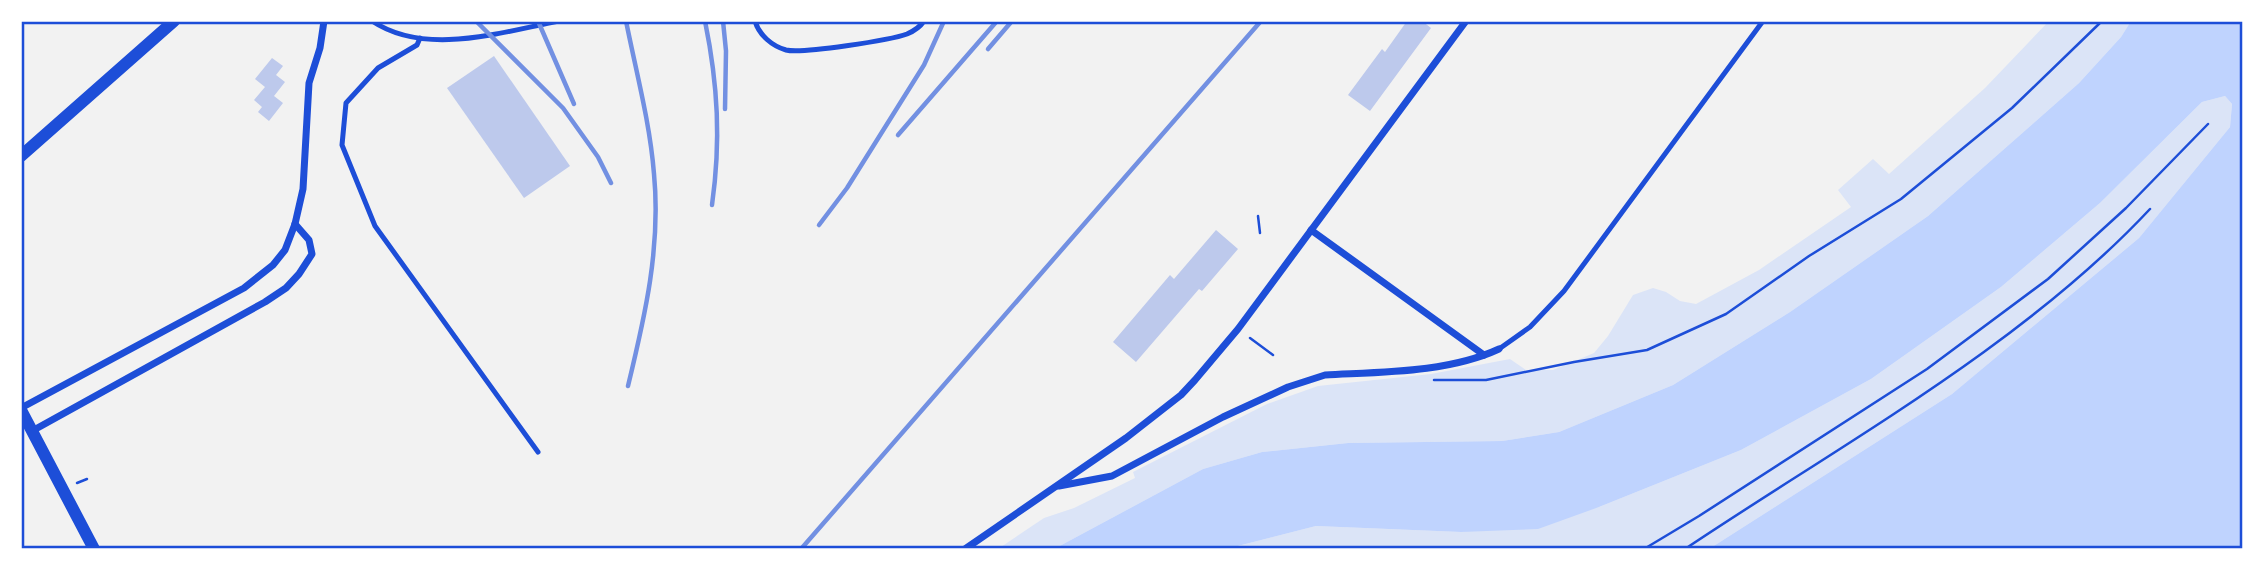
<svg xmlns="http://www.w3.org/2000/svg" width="2264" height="570" font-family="Cabin,sans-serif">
<rect width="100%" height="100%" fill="#f2f2f2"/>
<g fill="#dbe4f7">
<path d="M2049 21H2131L2121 37 2079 83 1928 216 1790 312 1673 385 1559 432 1502 441 1348 443 1262 452 1203 469 1054 549H998L1044 518 1074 508 1135 478 1133 472 1267 404 1318 386 1431 374 1510 359 1526 370H1553L1594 353 1608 336 1633 295 1653 288 1666 292 1680 301 1696 304 1759 270 1851 207 1838 190 1873 159 1889 174 1985 88Z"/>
<path d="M2225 96 2232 104 2230 127 2139 238 1952 394 1709 549H1226L1316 526 1461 532 1599 507 1741 450 1871 379 2001 287 2100 203 2202 102Z"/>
</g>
<path fill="#bfd3fe" d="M2131 21H2243V544L2236 549H1709L1952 394 2139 238 2230 127 2232 104 2225 96 2202 102 2100 203 2001 287 1871 379 1741 450 1599 507 1538 529 1461 532 1316 526 1226 549H1054L1203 469 1262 452 1348 443 1502 441 1559 432 1673 385 1790 312 1928 216 2079 83 2121 37Z"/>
<g fill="#bdc9ec">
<path d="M1407 21H1422L1431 28 1370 111 1348 95 1382 49 1385 52Z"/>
<path d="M494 56 570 166 524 198 447 88Z"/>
<path d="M272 58 283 66 276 75 285 82 274 96 283 103 269 121 258 112 262 107 254 100 265 87 255 79Z"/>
<path d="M1216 230 1238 249 1202 291 1199 289 1136 362 1113 342 1170 275 1174 279Z"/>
</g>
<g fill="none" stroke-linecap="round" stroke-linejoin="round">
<g stroke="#1d4ed8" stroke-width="2.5">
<path d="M1258 216 1260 233"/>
<path d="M1250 338 1273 355"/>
<path d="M1434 380H1486L1574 362 1647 350 1726 314 1809 256 1901 199 2012 108 2102 21"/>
<path d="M77 483 87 479"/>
<path d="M1644 549 1699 516 1927 369 2048 279 2126 208 2208 124"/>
<path d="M1685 549C1840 445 2022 346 2150 209"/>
</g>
<g stroke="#1d4ed8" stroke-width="5">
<path d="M372 21C426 57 501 32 559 21"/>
<path d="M755 21C759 35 772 46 786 50 802 54 891 40 907 34 914 31 920 27 924 21"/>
<path d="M420 38 417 45 378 68 346 103 342 145 375 226 538 452"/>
<path d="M1499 349 1530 327 1564 291 1763 21"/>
</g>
<g stroke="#1d4ed8" stroke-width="7">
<path d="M1311 230 1484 355"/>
<path d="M21 408 244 288 273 265 285 250 295 224 303 189 309 83 320 48 324 21"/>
<path d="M32 431 265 302 286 288 299 274 312 254 309 240 295 224"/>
<path d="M1059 486 1112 476 1223 417 1288 387 1325 375C1381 372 1447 373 1499 349"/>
<path d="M965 549 1126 438 1181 395 1195 380 1238 329 1466 21"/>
</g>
<g stroke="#1d4ed8" stroke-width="12">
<path d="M21 156 174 21"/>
<path d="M21 410 94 549"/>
</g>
<g stroke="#7290e2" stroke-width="4.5">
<path d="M476 21 563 108 598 157 611 183"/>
<path d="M538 21 574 104"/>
<path d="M626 21C636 71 650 123 654 174 661 247 645 316 628 386"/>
<path d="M705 21C718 85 721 141 712 205"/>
<path d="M723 21 726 51 725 109"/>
<path d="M988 49 1012 21"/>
<path d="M898 135 997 21"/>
<path d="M819 225 847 188 924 65 944 21"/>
<path d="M801 549 1261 21"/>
</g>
</g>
<rect width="2264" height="570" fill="none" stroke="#ffffff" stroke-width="46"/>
<rect x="23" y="23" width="2218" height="524" fill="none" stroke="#1d4ed8" stroke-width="2.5"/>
</svg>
